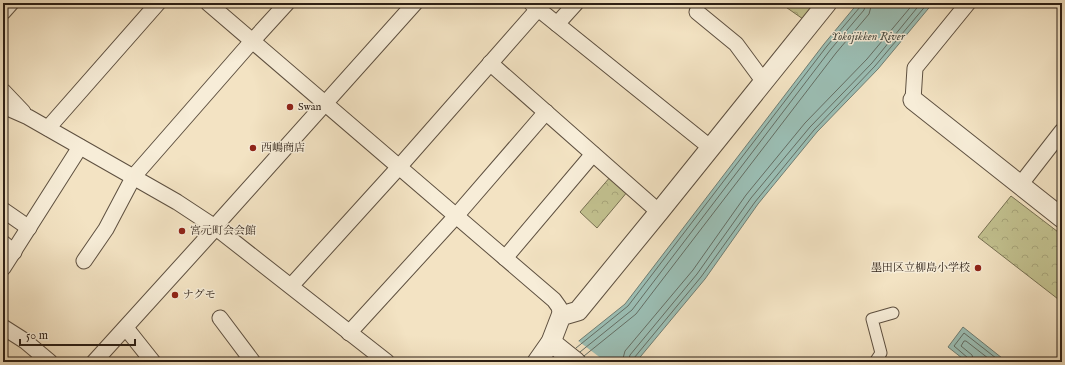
<svg xmlns="http://www.w3.org/2000/svg" width="1065" height="365" font-family="'IM FELL English','Noto Serif JP',serif">
<defs>
<pattern id="park-crowns" width="20" height="18" patternUnits="userSpaceOnUse"><rect width="20" height="18" fill="#c2c18f"/><path d="M2 6a3 3 0 1 1 6 0M12 15a3 3 0 1 1 6 0" fill="none" stroke="#a7a57a"/></pattern>
</defs>
<rect width="100%" height="100%" fill="#f3e3c3"/>
<filter id="stains"><feTurbulence type="fractalNoise" baseFrequency=".005" numOctaves="4"/><feColorMatrix values="0 0 0 0 .2 0 0 0 0 .09 0 0 0 0 .02 0 0 0 .5 -.17"/></filter>
<radialGradient id="worn" r=".72"><stop offset=".6" stop-color="#630" stop-opacity="0"/><stop offset="1" stop-color="#630" stop-opacity=".3"/></radialGradient>
<g fill="url(#park-crowns)" stroke="#777052">
<path d="M780 3H810L814 6 803 19Z"/>
<path d="M611 176 628 191 597 228 580 212Z"/>
<path d="M1011 196 1062 235V293L1058 299 978 237Z"/>
</g>
<g fill="#9bbeb4" stroke="#6f7e74">
<path d="M858 3H933L878 69 817 132 758 204 705 279 636 362H555L580 340 625 304 824 44Z"/>
<path d="M963 327 1007 362H967L948 347Z"/>
</g>
<path fill="#f3e3c3" d="M577 340 606 362H552Z"/>
<g fill="none" stroke-linecap="round" stroke-linejoin="round">
<g stroke="#646e64" stroke-width="1">
<path d="M576 348 628 306 827 46 860 7 861 3"/>
<path d="M580 352 632 310 831 49 864 10 866 3"/>
<path d="M584 356 636 314 836 53 869 14 872 3"/>
<path d="M622 362 625 351 693 270 746 195 805 123 867 59 914 3"/>
<path d="M628 362 630 355 697 274 751 198 810 127 872 63 921 3"/>
<path d="M633 362 634 358 701 277 755 202 814 130 875 66 928 3"/>
<path d="M969 362 968 358 954 346 964 333 1001 362"/>
<path d="M974 362 972 355 961 346 964 341H966L993 362"/>
</g>
<g stroke="#5e5040" stroke-width="13">
<path id="pedestrian" d="M875 362 881 353 872 319 893 313"/>
</g>
<g stroke="#5e5040" stroke-width="17">
<g id="minor">
<path d="M208 3 554 300 559 307 561 316"/>
<path d="M532 4 711 148"/>
<path d="M3 12 11 3"/>
<path d="M697 12 736 44 764 82"/>
<path d="M557 24 576 3"/>
<path d="M490 63 659 212"/>
<path d="M3 91 23 112"/>
<path d="M913 100 915 68 968 3"/>
<path d="M3 106 28 117 177 202 215 227 387 362"/>
<path d="M48 128 158 3"/>
<path d="M1020 185 1062 131"/>
<path d="M3 210 29 228"/>
<path d="M3 243 14 252"/>
<path d="M505 258 593 154"/>
<path d="M84 261 106 229 134 176 246 48 287 3"/>
<path d="M3 268 80 147"/>
<path d="M291 286 399 167 538 9"/>
<path d="M220 318 253 362"/>
<path d="M3 327 25 341 50 362"/>
<path d="M126 328 153 362"/>
<path d="M349 333 456 216 546 112"/>
<path d="M94 362 211 233 217 224 415 3"/>
</g>
</g>
<g stroke="#5e5040" stroke-width="21">
<g id="tertiary">
<path d="M913 100 1062 218"/>
<path d="M551 342 576 362"/>
<path d="M537 362 551 342 561 316 578 311 659 212 827 3"/>
</g>
</g>
<use href="#pedestrian" stroke="#f7edd8" stroke-width="11"/>
<use href="#minor" stroke="#f7edd8" stroke-width="15"/>
<use href="#tertiary" stroke="#f7edd8" stroke-width="19"/>
</g>
<g fill="#8f2418" stroke="#f7edd8" stroke-width="1.5">
<circle cx="290" cy="107" r="4"/>
<circle cx="253" cy="148" r="4"/>
<circle cx="182" cy="231" r="4"/>
<circle cx="978" cy="268" r="4"/>
<circle cx="175" cy="295" r="4"/>
</g>
<g text-anchor="middle" dominant-baseline="central" stroke-width="3" stroke-linejoin="round" paint-order="stroke">
<g font-size="11" fill="#2c1f15" stroke="#f7edd8" text-anchor="start">
<text x="298" y="107">Swan</text>
<text x="261" y="148">西嶋商店</text>
<text x="190" y="231">宮元町会会館</text>
<text x="970" y="268" text-anchor="end">墨田区立柳島小学校</text>
<text x="183" y="295">ナグモ</text>
</g>
<g font-size="12" font-style="italic" fill="#4d4f45" stroke="#f7edd8">
<text x="868" y="36">Yokojikken River</text>
</g>
</g>
<rect width="1065" height="365" fill="none" stroke="#f3e3c3" stroke-width="16"/>
<rect x="4" y="4" width="1057" height="357" fill="none" stroke="#2c1f15" stroke-width="2"/>
<rect x="8" y="8" width="1049" height="349" fill="none" stroke="#2c1f15"/>
<path d="M20 339v6h115v-6" fill="none" stroke="#2c1f15" stroke-width="2"/>
<text x="26" y="339" font-size="12" fill="#2c1f15" stroke="#f7edd8" stroke-width="3" paint-order="stroke">50 m</text>
<rect width="100%" height="100%" filter="url(#stains)"/>
<rect width="100%" height="100%" fill="url(#worn)"/>
</svg>
